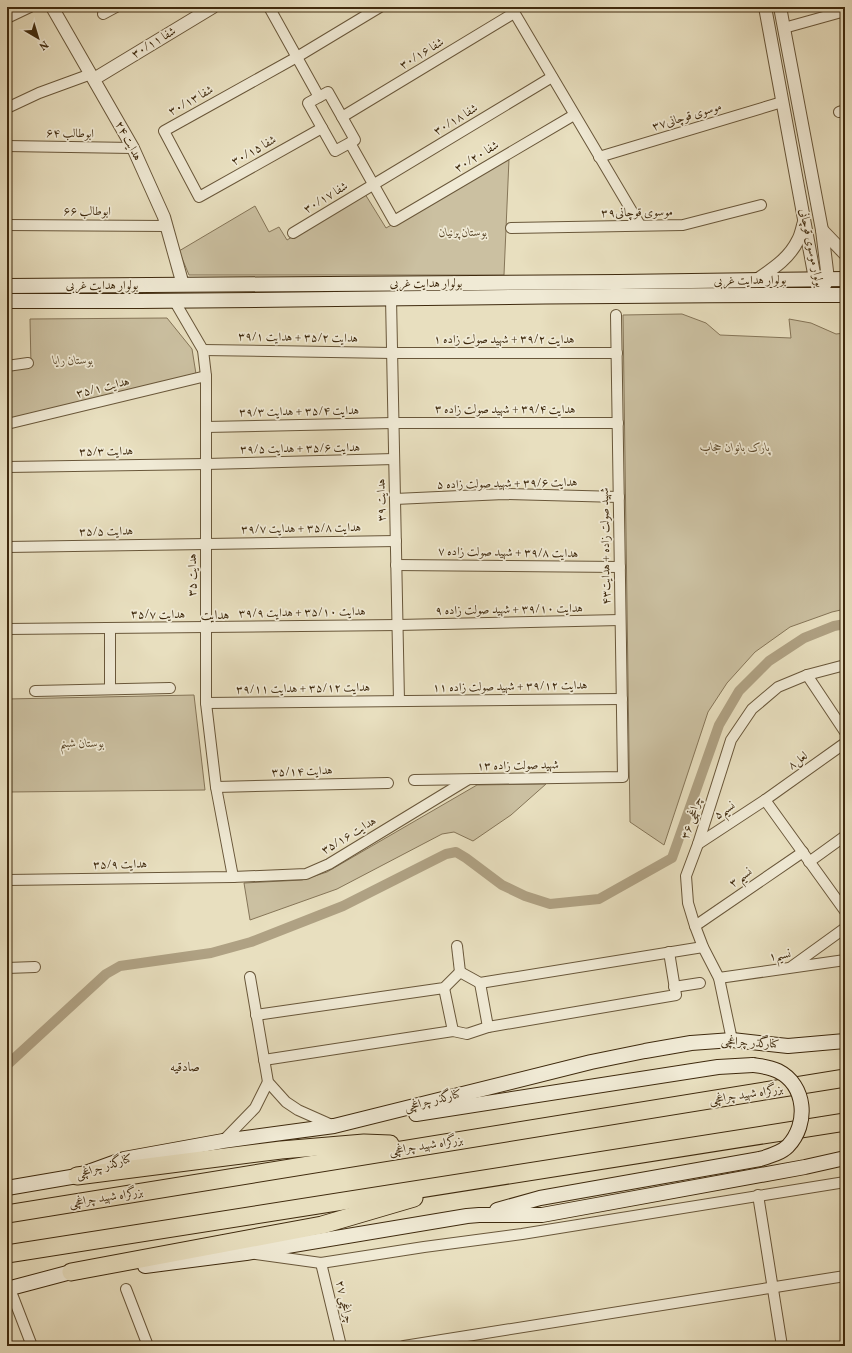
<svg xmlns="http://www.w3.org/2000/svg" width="852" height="1353" font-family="Vollkorn,Amiri,serif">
<rect width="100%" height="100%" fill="#e8dfbf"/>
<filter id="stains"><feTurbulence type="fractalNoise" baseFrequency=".005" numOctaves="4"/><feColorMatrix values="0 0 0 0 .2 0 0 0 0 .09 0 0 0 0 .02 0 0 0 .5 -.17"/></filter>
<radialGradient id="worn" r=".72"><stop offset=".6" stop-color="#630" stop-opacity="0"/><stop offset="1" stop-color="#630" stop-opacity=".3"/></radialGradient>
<g fill="#cbc0a1" stroke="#857558">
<path d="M509 159 504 275H189L179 251 255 206 269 232 279 227 287 240 365 194 386 228Z"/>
<path d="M682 314 706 323 720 335 791 338 789 319 811 323 836 334 845 333V609L832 612 790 627 755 652 727 683 708 712 664 845 630 822 623 315Z"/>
<path d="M167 318 192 349 196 374 7 420V369L31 366 30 319Z"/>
<path d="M194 695 205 790 9 792 7 699Z"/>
<path d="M546 784 511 815 473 841 454 832 442 834 337 889 250 920 244 883 302 880 327 872 477 785Z"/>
</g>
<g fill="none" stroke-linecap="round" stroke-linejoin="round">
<path stroke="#afa183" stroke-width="10" d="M7 1065 106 974 120 966 211 953 251 942 343 906 446 854 456 852 466 858 502 885 525 896 550 904 599 899 672 858 719 725 739 691 769 661 804 638 834 626 845 624"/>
<g stroke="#69573a" stroke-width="12">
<g id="minor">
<path d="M269 7 319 97"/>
<path d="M511 7 640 225"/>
<path d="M103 14 116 7"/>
<path d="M7 18 30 7"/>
<path d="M784 28 845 11"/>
<path d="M328 92 355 140 335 151 308 103Z"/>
<path d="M7 108 39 93 91 74"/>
<path d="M839 112 845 110"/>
<path d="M342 117 514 13"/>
<path d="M322 128 199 197 164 131 297 57 380 7"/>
<path d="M350 143 394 221 574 115"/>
<path d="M7 146 133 148"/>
<path d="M599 157 782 102"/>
<path d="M7 225 166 226"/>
<path d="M511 228 683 225 761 205"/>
<path d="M293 233 552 77"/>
<path d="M391 298 399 701"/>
<path d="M175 302 203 350 206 376V703L216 787 233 877"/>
<path d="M203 350 392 353H617"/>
<path d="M7 366 28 363"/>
<path d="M7 424 206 376"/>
<path d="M206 427 393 423H618"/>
<path d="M7 467 206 464 394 459"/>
<path d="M395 499 504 494 619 497"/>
<path d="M7 547 396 541"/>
<path d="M396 565 620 567"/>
<path d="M110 628V689"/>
<path d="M7 629 398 625 620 620"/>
<path d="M807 675 845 732"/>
<path d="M35 691 170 688"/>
<path d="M206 703 622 699"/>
<path d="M414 780 623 777 616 315"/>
<path d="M216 787 388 783"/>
<path d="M765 800 845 911"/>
<path d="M698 844 765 800 845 743"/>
<path d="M809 862 845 836"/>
<path d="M7 880 233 877 306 874 329 864 467 780"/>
<path d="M695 926 803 852"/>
<path d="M457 946 460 972"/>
<path d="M791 967 845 928"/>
<path d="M7 968 35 967"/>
<path d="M250 977 268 1082 286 1102 298 1110 334 1126"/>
<path d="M719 978 845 960"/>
<path d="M480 983 488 1027"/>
<path d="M674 987 700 983"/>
<path d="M444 988 453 1031"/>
<path d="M256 1015 444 988 460 972 480 983 703 947"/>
<path d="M732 1040 719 978 703 947 695 926 688 903 686 876 698 844 731 740 752 709 778 687 807 675 845 665"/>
<path d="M264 1060 453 1031 467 1034 488 1027 676 995 669 952"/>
<path d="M223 1141 255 1108 268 1082"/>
<path d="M758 1195 782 1346"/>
<path d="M256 1254 321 1263 424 1247 522 1234 845 1182"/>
<path d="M321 1263 341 1346"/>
<path d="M10 1289 32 1346"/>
<path d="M126 1289 148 1346"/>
<path d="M404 1346 845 1276"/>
</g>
</g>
<g stroke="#69573a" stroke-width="14">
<g id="tertiary">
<path d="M52 7 133 148 164 217 183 285"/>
<path d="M765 7 815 279 818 288"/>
<path d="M780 7 822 230 828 279 820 295"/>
<path d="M94 79 213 7"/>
<path d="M822 230 845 254"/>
<path d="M755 281C771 270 789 259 798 240 801 235 802 228 804 222"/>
</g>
</g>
<g stroke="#3f2a0e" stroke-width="16">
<g id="secondary">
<path d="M7 286 619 282 845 279"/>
<path d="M7 301C286 302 566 294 845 295"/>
<path d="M416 1114 718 1067 753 1065"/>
<path d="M7 1188 77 1176 124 1159 223 1141 334 1126 591 1062 645 1051 691 1043 732 1040 788 1046 845 1041"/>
<path d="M497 1210 540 1198 760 1159"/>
<path d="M145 1266 246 1253 467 1216 479 1215H542L805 1167 845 1158"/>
<path d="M7 1289 71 1272 82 1271"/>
</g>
</g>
<g stroke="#3f2a0e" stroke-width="19">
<g id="trunk">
<path d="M77 1176 281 1150 364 1143 390 1144"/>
<path d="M7 1214 845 1078"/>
<path d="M7 1254 845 1122"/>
<path d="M71 1272 322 1225 414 1198"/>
</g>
</g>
<use href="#minor" stroke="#f0ead5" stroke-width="10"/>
<use href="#tertiary" stroke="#f0ead5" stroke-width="12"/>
<use href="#secondary" stroke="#f0ead5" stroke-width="14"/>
<use href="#trunk" stroke="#e8dfbf" stroke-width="17"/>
<g stroke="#3f2a0e" stroke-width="16" stroke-linecap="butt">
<path id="secondary-bridge" d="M753 1065C761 1066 770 1067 778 1071 806 1085 809 1124 788 1146 781 1153 770 1156 760 1159"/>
</g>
<use href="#secondary-bridge" stroke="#f0ead5" stroke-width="14"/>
</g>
<g text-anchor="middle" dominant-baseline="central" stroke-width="3.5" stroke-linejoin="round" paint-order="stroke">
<g font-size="12" fill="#3f2a0e" stroke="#f0ead5">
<text transform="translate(154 43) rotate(-31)">شفا ۳۰/۱۱</text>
<text transform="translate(422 54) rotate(-31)">شفا ۳۰/۱۶</text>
<text transform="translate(191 101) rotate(-29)">شفا ۳۰/۱۳</text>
<text transform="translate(687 117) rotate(-17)">موسوی قوچانی۳۷</text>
<text transform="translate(456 120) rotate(-31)">شفا ۳۰/۱۸</text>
<text transform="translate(70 134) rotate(1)">ابوطالب ۶۴</text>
<text transform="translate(128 141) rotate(62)">هدایت ۲۴</text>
<text transform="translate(254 151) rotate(-29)">شفا ۳۰/۱۵</text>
<text transform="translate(477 157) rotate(-31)">شفا ۳۰/۲۰</text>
<text transform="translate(326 198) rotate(-31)">شفا ۳۰/۱۷</text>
<text x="87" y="212">ابوطالب ۶۶</text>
<text transform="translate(637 213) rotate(-1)">موسوی قوچانی۳۹</text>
<text transform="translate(811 248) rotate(78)">بولوار موسوی قوچانی</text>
<text transform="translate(750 281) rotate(-1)">بولوار هدایت غربی</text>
<text x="426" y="284">بولوار هدایت غربی</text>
<text x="102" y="286">بولوار هدایت غربی</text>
<text transform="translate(298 338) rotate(1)">هدایت ۳۵/۲ + هدایت ۳۹/۱</text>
<text x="504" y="340">هدایت ۳۹/۲ + شهید صولت زاده ۱</text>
<text transform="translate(103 388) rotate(-14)">هدایت ۳۵/۱</text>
<text x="505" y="410">هدایت ۳۹/۴ + شهید صولت زاده ۳</text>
<text transform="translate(299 412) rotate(-1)">هدایت ۳۵/۴ + هدایت ۳۹/۳</text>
<text transform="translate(300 449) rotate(-1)">هدایت ۳۵/۶ + هدایت ۳۹/۵</text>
<text transform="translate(106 452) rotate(-1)">هدایت ۳۵/۳</text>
<text transform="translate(507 484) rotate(-1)">هدایت ۳۹/۶ + شهید صولت زاده ۵</text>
<text transform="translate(382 500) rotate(-91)">هدایت ۳۹</text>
<text transform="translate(301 529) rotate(-1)">هدایت ۳۵/۸ + هدایت ۳۹/۷</text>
<text transform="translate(106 532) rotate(-1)">هدایت ۳۵/۵</text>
<text transform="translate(606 546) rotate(-91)">شهید صولت زاده + هدایت۴۳</text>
<text transform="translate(508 553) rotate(1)">هدایت ۳۹/۸ + شهید صولت زاده ۷</text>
<text transform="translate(193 575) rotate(-90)">هدایت ۳۵</text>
<text transform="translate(509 610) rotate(-1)">هدایت ۳۹/۱۰ + شهید صولت زاده ۹</text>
<text transform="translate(302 613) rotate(-1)">هدایت ۳۵/۱۰ + هدایت ۳۹/۹</text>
<text x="158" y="615">هدایت ۳۵/۷</text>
<text transform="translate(510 687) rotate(-1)">هدایت ۳۹/۱۲ + شهید صولت زاده ۱۱</text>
<text transform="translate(303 689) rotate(-1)">هدایت ۳۵/۱۲ + هدایت ۳۹/۱۱</text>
<text transform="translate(798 761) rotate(-36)">لعل۸</text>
<text transform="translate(518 766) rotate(-1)">شهید صولت زاده ۱۳</text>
<text transform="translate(302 772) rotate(-2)">هدایت ۳۵/۱۴</text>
<text transform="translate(725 811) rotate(-33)">نسیم۵</text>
<text transform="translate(692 818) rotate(-72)">چراغچی ۳۶</text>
<text transform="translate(349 836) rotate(-31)">هدایت ۳۵/۱۶</text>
<text transform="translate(120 865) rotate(-1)">هدایت ۳۵/۹</text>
<text transform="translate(741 878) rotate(-34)">نسیم ۳</text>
<text transform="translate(780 956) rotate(-8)">نسیم۱</text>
<text transform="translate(750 1043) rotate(4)">کنارگذر چراغچی</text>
<text transform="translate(746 1095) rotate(-9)">بزرگراه شهید چراغچی</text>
<text transform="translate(433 1101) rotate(-14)">کنارگذر چراغچی</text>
<text transform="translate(426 1146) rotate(-9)">بزرگراه شهید چراغچی</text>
<text transform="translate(104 1167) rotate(-17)">کنارگذر چراغچی</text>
<text transform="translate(106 1198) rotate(-9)">بزرگراه شهید چراغچی</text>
<text transform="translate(344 1302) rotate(77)">چراغچی ۲۷</text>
</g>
<g font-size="12" font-style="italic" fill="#5b482b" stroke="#f0ead5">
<text x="463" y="233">بوستان پرنیان</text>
<text x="73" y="361">بوستان رایا</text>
<text x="735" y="448">پارک بانوان حجاب</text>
<text x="82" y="744">بوستان شبنم</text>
</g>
<g font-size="13" fill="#3f2a0e" stroke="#f0ead5">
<text x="215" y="616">هدایت</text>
<text x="185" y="1068">صادقیه</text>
</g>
</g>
<rect width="852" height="1353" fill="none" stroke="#e8dfbf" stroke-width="24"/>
<rect x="8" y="8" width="836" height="1337" fill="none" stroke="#3f2a0e" stroke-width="2"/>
<rect x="12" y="12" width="828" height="1329" fill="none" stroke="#3f2a0e"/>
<g transform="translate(38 38) rotate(142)" stroke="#f0ead5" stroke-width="3" paint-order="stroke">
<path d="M0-3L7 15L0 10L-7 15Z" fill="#3f2a0e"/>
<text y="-6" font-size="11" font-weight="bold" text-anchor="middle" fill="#3f2a0e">N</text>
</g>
<rect width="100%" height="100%" filter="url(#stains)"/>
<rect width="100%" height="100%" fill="url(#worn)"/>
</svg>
